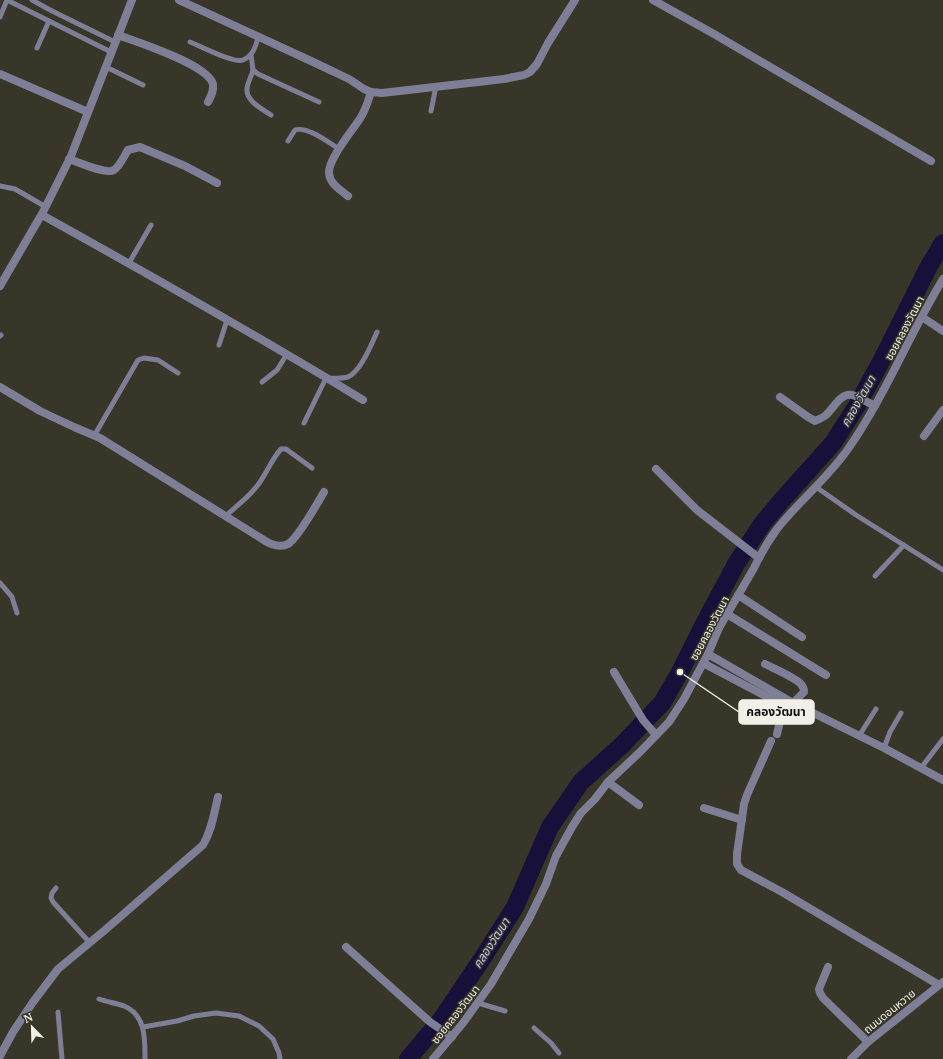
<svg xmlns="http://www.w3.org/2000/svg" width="943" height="1059" font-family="'Noto Serif','Noto Sans Thai',serif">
<rect width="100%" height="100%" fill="#383628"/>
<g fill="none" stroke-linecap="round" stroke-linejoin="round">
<path stroke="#16103b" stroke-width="18" d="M408 1059 441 1020 484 956 515 907 550 827 581 782 622 745 662 703 680 672 704 624 736 564 762 524 782 500 833 443 858 404 885 354 929 266 943 243"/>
<g stroke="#7e7f96" stroke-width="5">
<path d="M7 0 111 52"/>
<path d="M32 0 52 11 115 42"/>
<path d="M0 17 7 0"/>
<path d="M190 42C201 46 234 64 243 60 253 56 256 46 258 37"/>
<path d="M37 48 49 21"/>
<path d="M251 55 253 70 258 74 319 102"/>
<path d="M106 67 143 85"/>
<path d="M253 70C252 75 247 84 247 89 246 101 262 109 271 115"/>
<path d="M431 111 436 86"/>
<path d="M288 141 295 130C307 126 328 142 339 149"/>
<path d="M0 186 15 189 46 207"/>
<path d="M129 263 151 225"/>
<path d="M0 336 1 335"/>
<path d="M219 345 227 320"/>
<path d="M262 382 277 370 287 354"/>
<path d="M304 423 326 378C334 378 341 379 348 377 361 371 371 345 377 332"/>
<path d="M94 436 138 360 144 358 158 360 178 373"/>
<path d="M816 487 856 515 943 570"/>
<path d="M226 516C236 506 248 498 257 486 266 475 271 460 281 449H286L312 468"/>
<path d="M875 576 904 545"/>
<path d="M0 583 12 597 17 613"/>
<path d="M859 736 876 709"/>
<path d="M884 748 890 732 901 713"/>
<path d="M921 768 943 739"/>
<path d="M56 888 52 893 51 898 53 902 90 943"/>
<path d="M99 999C107 1002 116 1003 124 1006 146 1015 145 1039 145 1059"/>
<path d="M478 1003 505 1011"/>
<path d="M58 1012 62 1059"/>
<path d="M143 1027 177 1021 194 1016 216 1013 239 1016 259 1026 273 1039 279 1053 280 1059"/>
<path d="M534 1028 551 1043 559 1053"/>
</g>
<g stroke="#7e7f96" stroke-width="8">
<path d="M179 0 311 61 349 79 364 89 371 92 382 93 504 79 524 75 530 72 537 64 548 43 575 0"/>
<path d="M653 0 714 34 931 161"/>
<path d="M118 35C137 42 207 64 213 84 214 91 211 96 208 102"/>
<path d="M0 74 88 112"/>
<path d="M69 159C78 162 106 175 114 170 120 166 124 156 128 150L140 147 185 166 217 183"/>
<path d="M348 196C339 189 330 184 329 173 328 159 353 130 361 117 366 109 368 101 371 92"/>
<path d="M42 215C150 275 258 336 363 400"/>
<path d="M0 286 43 212 71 156 132 0"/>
<path d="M922 317 943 331"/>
<path d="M0 387 40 411 74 427 100 438 267 542C273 545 281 548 288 544 298 538 317 504 324 492"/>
<path d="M780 397 808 417 815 421C819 419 823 418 826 415 834 408 840 393 852 395 858 396 868 403 875 406"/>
<path d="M924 436 943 410"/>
<path d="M656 469 697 510 759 558"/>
<path d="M738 595 802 637"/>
<path d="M727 614 826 675"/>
<path d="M708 654 793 703 884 748 943 780"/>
<path d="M703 663 775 701 781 708 782 713 777 734"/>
<path d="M765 664C775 669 792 676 800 683 803 686 804 688 804 692L793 703"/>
<path d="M614 672 643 720 656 735"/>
<path d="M771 741 747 795 744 804 737 854V864L741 870 782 892 939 985"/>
<path d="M608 782 639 805"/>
<path d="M704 808 742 820"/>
<path d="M346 947 430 1022 452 1037"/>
<path d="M828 967 819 989 820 993 823 998 868 1042"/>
<path d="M0 1056 13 1032 33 1002 58 969 105 930 203 845C212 830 214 813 218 797"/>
<path d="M433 1059 463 1023 491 984 529 919 546 884 556 856 572 827 581 813 595 799 608 782 640 752 669 722 684 699 708 654 719 628 754 568C760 555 768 541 777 529 799 501 827 479 848 449 885 396 909 335 943 279"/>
<path d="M851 1059 868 1042 943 982"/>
</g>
</g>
<g text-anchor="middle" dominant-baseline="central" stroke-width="3" stroke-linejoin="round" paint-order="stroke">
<g font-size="11" fill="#f1efe7" stroke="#383628">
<text transform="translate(904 328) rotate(-62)">ซอยคลองวัฒนา</text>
<text transform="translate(709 628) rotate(-62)">ซอยคลองวัฒนา</text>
<text transform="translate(889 1011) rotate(-39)">ถนนดอนหวาย</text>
<text transform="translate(455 1014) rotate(-52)">ซอยคลองวัฒนา</text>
</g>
<g font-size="12" font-style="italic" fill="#c3c4f3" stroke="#383628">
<text transform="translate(858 401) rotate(-60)">คลองวัฒนา</text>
<text transform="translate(491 943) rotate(-57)">คลองวัฒนา</text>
</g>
</g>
<path fill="none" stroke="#f1efe7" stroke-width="1.5" d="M680 672L739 712"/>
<circle fill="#f1efe7" stroke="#383628" stroke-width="1.5" cx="680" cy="672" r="4"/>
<rect fill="#f1efe7" stroke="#f1efe7" stroke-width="1.5" x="739" y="700" width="75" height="24" rx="4"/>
<g font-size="12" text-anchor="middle" font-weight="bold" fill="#111">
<text x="776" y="716">คลองวัฒนา</text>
</g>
<g transform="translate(32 1027) rotate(337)" stroke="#383628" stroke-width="3" paint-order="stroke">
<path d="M0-3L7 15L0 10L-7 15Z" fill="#f1efe7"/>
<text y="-6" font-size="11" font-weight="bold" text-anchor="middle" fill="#f1efe7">N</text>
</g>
</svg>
